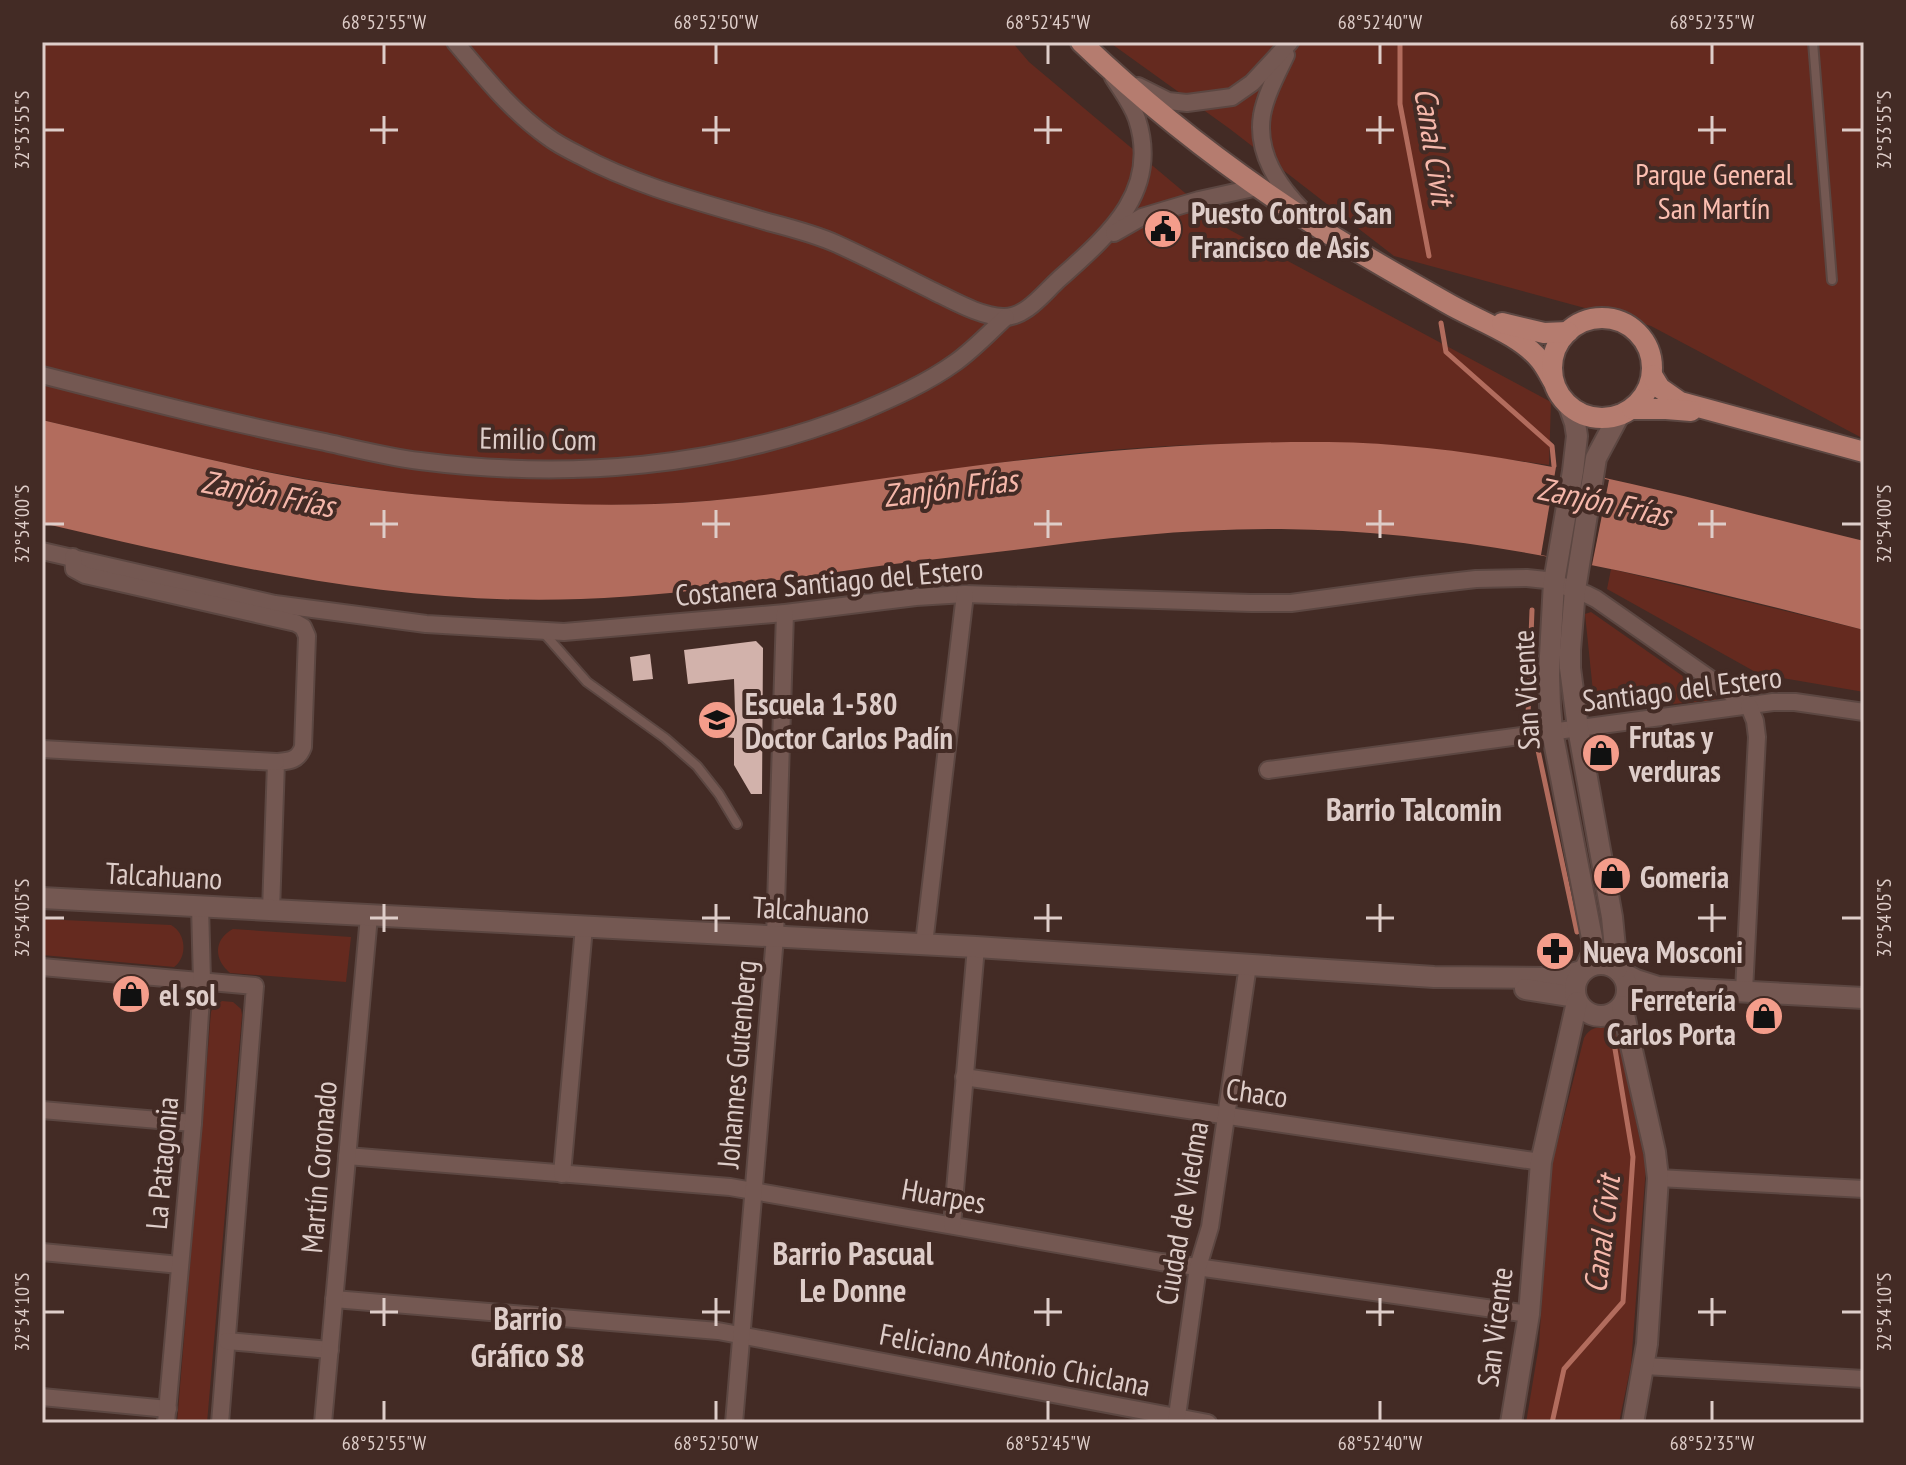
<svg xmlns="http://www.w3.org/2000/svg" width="1906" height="1465" font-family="'PT Sans Narrow',sans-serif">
<rect width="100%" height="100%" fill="#432b25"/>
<g fill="#652a1f">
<path d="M42 42H1012L1029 62 1228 229 1551 402 1549 465C1496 458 1443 449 1390 445 1347 442 1304 443 1260 443 1197 444 1133 447 1070 454 931 469 793 499 653 504 530 509 401 497 280 474 200 459 121 438 42 420Z"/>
<path d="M1109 42H1864V439L1651 326 1394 256 1230 129Z"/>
<path d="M1611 569 1864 630V692L1759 674 1607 589Z"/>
<path d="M1591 612 1717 700 1595 711 1585 614Z"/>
<path d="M42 919 171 925C186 933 188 957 174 967L42 955Z"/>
<path d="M233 929 351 937 346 982 230 973C213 959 214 939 233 929Z"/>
<path d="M222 1001 233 1002 241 1009 242 1015 207 1423H177L211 1012 213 1007Z"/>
<path d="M1608 1027 1613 1030 1617 1035 1646 1167 1631 1365 1619 1423H1526L1539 1345 1550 1172 1584 1038C1590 1027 1597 1027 1608 1027Z"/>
</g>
<path fill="#b26c5d" d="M42 420C120 438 198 458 277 474 350 489 423 496 497 501 550 504 602 506 655 504 757 500 857 481 958 468 1081 452 1204 441 1328 442 1510 444 1688 499 1864 541V630C1673 581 1480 531 1281 529 1191 528 1103 538 1014 550 974 555 934 559 894 564 790 578 687 595 581 599 395 606 222 565 42 523Z"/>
<path fill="#432b25" d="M1556 467 1609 480 1592 565 1541 555Z"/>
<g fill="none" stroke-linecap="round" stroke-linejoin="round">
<g stroke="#b26c5d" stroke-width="5">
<path d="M1400 42V104L1429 256"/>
<path d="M1441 323 1446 352 1552 446 1554 466"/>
<path d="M1528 715 1532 610"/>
<path d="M1538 750 1577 932"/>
<path d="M1552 1423 1564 1369 1623 1302 1633 1157 1612 1031"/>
</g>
</g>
<g fill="#d2b2ab">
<path d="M756 641 763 648 762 794H751L734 765V738L725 737 726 712H735L734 679 688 684 684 650Z"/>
<path d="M650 654 653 679 633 681 630 657Z"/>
</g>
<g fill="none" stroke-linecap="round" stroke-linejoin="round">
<g stroke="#5c4742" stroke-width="12">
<g id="service">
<path d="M1813 42 1832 280"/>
<path d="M543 632 587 682 665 738 697 766 719 794 737 824"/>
</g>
</g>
<g stroke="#5c4742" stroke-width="20">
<g id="minor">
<path d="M455 42C484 76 511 111 548 137 557 144 569 150 579 155 638 187 704 203 768 222 791 228 815 234 837 244 870 259 903 276 935 292 956 302 980 316 1003 317 1025 318 1043 294 1057 281 1106 237 1161 193 1137 119 1132 104 1121 90 1113 77"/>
<path d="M1286 55C1277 74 1266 94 1262 115 1256 152 1278 186 1303 211"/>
<path d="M1138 86 1168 101 1187 103 1232 97 1252 83 1290 42"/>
<path d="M1114 233 1142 217 1199 200 1258 187"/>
<path d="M42 375C136 399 230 423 325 442 356 449 388 457 420 461 568 480 721 468 860 412 893 398 927 383 956 362 974 349 990 332 1006 317"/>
<path d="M42 551 275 604 426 624 564 632 785 613 916 597 965 594 1251 603H1291L1415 586 1476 579 1527 578 1546 580 1586 594 1596 599 1749 706"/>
<path d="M73 557 74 569 85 575 296 623 303 627 307 636 303 747C298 761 289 761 276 762L271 911"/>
<path d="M42 749 276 762"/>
<path d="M1268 770 1773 702H1795L1864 712"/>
<path d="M924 944 965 594"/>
<path d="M42 967 255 986 220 1423"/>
<path d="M1744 991 1757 737 1755 721 1749 706"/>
<path d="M964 1077 1541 1162"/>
<path d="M42 1110 193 1123"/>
<path d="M347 1156 730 1187 1161 1262 1529 1314"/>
<path d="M562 1174 584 927"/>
<path d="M1658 1178 1864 1189"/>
<path d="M952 1225 976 947"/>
<path d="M42 1252 180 1265"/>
<path d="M334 1299 718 1331 1208 1423"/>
<path d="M227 1341 330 1350"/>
<path d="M1645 1366 1864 1379"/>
<path d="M42 1397 168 1409"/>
<path d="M166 1423 193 1123 202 981 200 906"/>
<path d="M323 1423 369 916"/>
<path d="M734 1423 775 937 785 613"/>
<path d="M1176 1423 1198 1267 1210 1227 1248 965"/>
</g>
</g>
<g stroke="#5c4742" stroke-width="24">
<g id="tertiary">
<path d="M42 898 976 947 1434 977 1557 978 1582 971"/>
<path d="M1620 972 1636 980 1658 987 1864 998"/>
<path d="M1525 989 1575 997"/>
</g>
</g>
<g stroke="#5c4742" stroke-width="24">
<g id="secondary">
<path d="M1569 406 1575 423 1577 436 1573 471 1554 582 1549 674 1550 706 1552 731 1592 938V954L1585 969"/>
<circle cx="1601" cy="990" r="26"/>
<path d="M1617 969 1612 917 1578 728 1570 668V650L1575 590 1596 458 1619 415"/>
<path d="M1622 1006 1655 1152 1658 1178 1647 1344 1633 1423"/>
<path d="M1511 1423 1529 1314 1541 1162 1577 1002"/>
</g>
</g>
<g stroke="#5c4742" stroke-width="24">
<g id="primary">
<path d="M1081 42C1154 112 1236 175 1321 229 1362 255 1405 279 1447 303 1476 320 1519 334 1540 360 1545 366 1549 374 1553 381"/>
<circle cx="1602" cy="368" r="50"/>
<path d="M1502 323 1544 333 1568 332"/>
<path d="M1652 375 1660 388 1680 402 1864 452"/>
<path d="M1632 409H1666L1691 411"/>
</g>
</g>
<use href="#service" stroke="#745852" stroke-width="8"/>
<use href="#minor" stroke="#745852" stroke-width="16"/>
<use href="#tertiary" stroke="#745852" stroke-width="20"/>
<use href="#secondary" stroke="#745852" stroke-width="20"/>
<use href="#primary" stroke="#b57c6f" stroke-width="20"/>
</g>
<path fill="none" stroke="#decdc9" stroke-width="3" d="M384 44V64M716 44V64M1048 44V64M1380 44V64M1712 44V64M384 116V144M716 116V144M1048 116V144M1380 116V144M1712 116V144M44 130H64M370 130H398M702 130H730M1034 130H1062M1366 130H1394M1698 130H1726M1842 130H1862M384 510V538M716 510V538M1048 510V538M1380 510V538M1712 510V538M44 524H64M370 524H398M702 524H730M1034 524H1062M1366 524H1394M1698 524H1726M1842 524H1862M384 904V932M716 904V932M1048 904V932M1380 904V932M1712 904V932M44 918H64M370 918H398M702 918H730M1034 918H1062M1366 918H1394M1698 918H1726M1842 918H1862M384 1298V1326M716 1298V1326M1048 1298V1326M1380 1298V1326M1712 1298V1326M44 1312H64M370 1312H398M702 1312H730M1034 1312H1062M1366 1312H1394M1698 1312H1726M1842 1312H1862M384 1401V1421M716 1401V1421M1048 1401V1421M1380 1401V1421M1712 1401V1421"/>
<defs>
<g id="civic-disc" transform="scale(2)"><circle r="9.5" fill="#f49d8b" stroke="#432b25"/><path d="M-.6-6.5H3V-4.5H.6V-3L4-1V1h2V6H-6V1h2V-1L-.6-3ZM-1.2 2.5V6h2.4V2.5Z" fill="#111"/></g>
<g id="school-disc" transform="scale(2)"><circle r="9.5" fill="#f49d8b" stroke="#432b25"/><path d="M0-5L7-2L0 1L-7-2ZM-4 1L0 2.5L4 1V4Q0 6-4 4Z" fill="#111"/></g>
<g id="shop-disc" transform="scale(2)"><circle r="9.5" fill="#f49d8b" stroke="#432b25"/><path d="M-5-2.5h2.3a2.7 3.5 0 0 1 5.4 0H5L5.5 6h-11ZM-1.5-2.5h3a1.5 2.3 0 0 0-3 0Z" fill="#111"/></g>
<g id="pharmacy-disc" transform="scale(2)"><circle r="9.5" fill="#f49d8b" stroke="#432b25"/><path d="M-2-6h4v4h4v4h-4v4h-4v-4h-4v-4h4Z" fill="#111"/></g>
</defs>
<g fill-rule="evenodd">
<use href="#civic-disc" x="1163" y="229"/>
<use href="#school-disc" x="717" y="720"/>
<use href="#shop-disc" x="1601" y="753"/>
<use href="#shop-disc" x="1612" y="876"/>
<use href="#pharmacy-disc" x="1555" y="951"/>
<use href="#shop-disc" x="131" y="994"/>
<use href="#shop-disc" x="1764" y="1016"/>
</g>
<g text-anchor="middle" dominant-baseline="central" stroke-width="8" stroke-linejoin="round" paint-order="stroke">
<g font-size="30" fill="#fcbfb1" stroke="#432b25">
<text x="1714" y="173">Parque General<tspan x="1714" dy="34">San Martín</tspan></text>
</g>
<g font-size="30" font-weight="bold" fill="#decdc9" stroke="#432b25" text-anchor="start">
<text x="1191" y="212">Puesto Control San<tspan x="1191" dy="34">Francisco de Asis</tspan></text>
<text x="745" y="703">Escuela 1-580<tspan x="745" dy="34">Doctor Carlos Padín</tspan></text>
<text x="1629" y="736">Frutas y<tspan x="1629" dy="34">verduras</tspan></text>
<text x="1640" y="876">Gomeria</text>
<text x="1583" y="951">Nueva Mosconi</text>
<text x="159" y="994">el sol</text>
<text x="1736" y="999" text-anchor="end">Ferretería<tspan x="1736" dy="34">Carlos Porta</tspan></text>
</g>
<g font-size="30" fill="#decdc9" stroke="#432b25">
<text transform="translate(538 438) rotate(1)">Emilio Com</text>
<text transform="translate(829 581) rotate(-5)">Costanera Santiago del Estero</text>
<text transform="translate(1682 688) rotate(-7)">Santiago del Estero</text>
<text transform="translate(1525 690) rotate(-93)">San Vicente</text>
<text transform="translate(164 875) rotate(3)">Talcahuano</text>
<text transform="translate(811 909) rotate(3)">Talcahuano</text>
<text transform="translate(736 1064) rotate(-85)">Johannes Gutenberg</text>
<text transform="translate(1257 1092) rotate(8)">Chaco</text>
<text transform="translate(161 1163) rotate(-85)">La Patagonia</text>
<text transform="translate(318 1167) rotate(-85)">Martín Coronado</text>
<text transform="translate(944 1195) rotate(10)">Huarpes</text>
<text transform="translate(1181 1213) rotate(-80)">Ciudad de Viedma</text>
<text transform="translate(1494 1327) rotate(-83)">San Vicente</text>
<text transform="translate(1015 1359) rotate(11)">Feliciano Antonio Chiclana</text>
</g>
<g font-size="32" font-style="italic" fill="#f5b7aa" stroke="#432b25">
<text transform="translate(1435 146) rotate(81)">Canal Civit</text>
<text transform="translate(950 487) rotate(-7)">Zanjón Frías</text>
<text transform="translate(268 493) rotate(11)">Zanjón Frías</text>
<text transform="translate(1604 501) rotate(12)">Zanjón Frías</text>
<text transform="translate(1601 1234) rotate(-83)">Canal Civit</text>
</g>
<g font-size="32" font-weight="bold" fill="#decdc9" stroke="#432b25">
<text x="1414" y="809">Barrio Talcomin</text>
<text x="853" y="1253">Barrio Pascual<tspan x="853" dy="37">Le Donne</tspan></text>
<text x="528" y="1318">Barrio<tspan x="528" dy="37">Gráfico S8</tspan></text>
</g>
</g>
<rect width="1906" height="1465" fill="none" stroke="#432b25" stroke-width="88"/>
<rect x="44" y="44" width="1818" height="1377" fill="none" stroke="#decdc9" stroke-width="3"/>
<g font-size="20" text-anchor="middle" fill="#decdc9">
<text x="384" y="29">68°52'55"W</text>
<text x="716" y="29">68°52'50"W</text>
<text x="1048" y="29">68°52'45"W</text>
<text x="1380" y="29">68°52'40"W</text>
<text x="1712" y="29">68°52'35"W</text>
<text transform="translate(22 130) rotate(-90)" y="7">32°53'55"S</text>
<text transform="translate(1884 130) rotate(-90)" y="7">32°53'55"S</text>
<text transform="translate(22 524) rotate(-90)" y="7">32°54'00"S</text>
<text transform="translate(1884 524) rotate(-90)" y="7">32°54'00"S</text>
<text transform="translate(22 918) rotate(-90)" y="7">32°54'05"S</text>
<text transform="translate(1884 918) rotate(-90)" y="7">32°54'05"S</text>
<text transform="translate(22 1312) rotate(-90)" y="7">32°54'10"S</text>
<text transform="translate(1884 1312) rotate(-90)" y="7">32°54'10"S</text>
<text x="384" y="1450">68°52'55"W</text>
<text x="716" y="1450">68°52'50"W</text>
<text x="1048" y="1450">68°52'45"W</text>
<text x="1380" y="1450">68°52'40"W</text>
<text x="1712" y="1450">68°52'35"W</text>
</g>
</svg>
